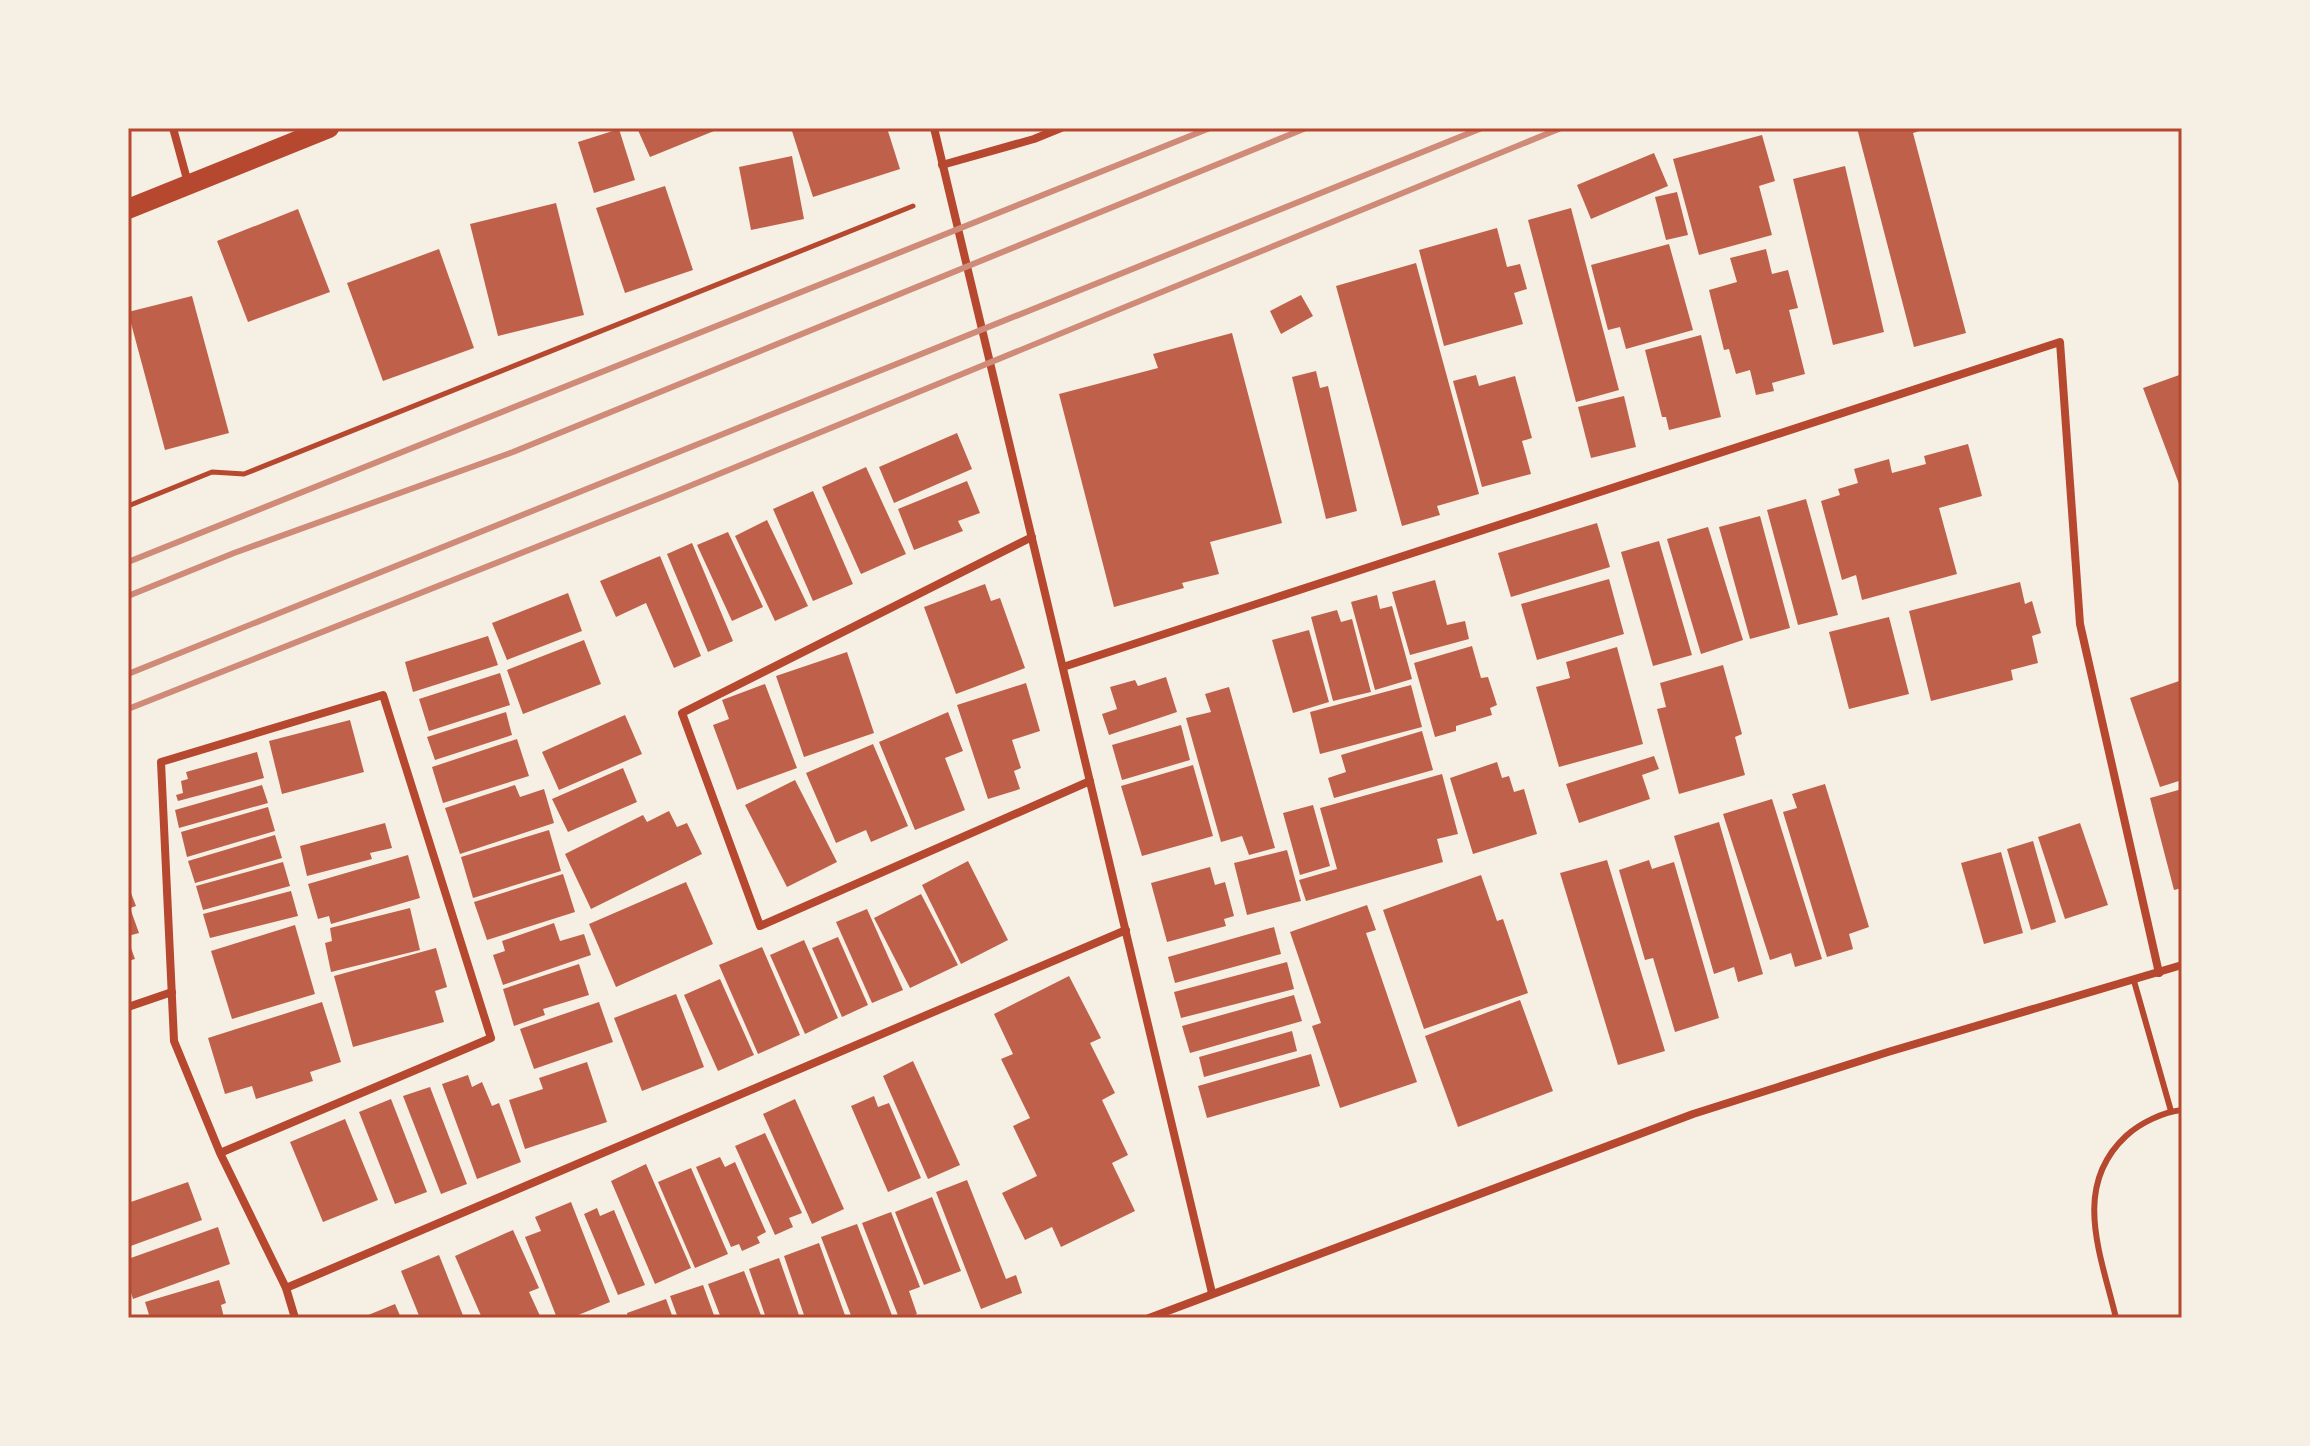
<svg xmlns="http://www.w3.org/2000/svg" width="2310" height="1446" font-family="Roboto,sans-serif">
<rect width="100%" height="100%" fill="#f6efe4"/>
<g fill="#bf614a">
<path d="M637 128H712L714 131 650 157Z"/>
<path d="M791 128H887L900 169 813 197Z"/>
<path d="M1857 128H1929L1913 133 1966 333 1914 347Z"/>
<path d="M619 129 635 180 594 193 578 142Z"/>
<path d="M1762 135 1775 181 1759 186 1772 235 1699 255 1673 159Z"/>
<path d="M1654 153 1668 186 1591 219 1577 185Z"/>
<path d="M792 156 804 219 751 230 739 167Z"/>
<path d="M1845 166 1884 332 1833 345 1793 179Z"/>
<path d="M665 186 693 270 625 293 596 208Z"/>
<path d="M1677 192 1688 235 1666 240 1655 197Z"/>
<path d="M556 203 584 315 498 336 470 224Z"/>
<path d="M1571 208 1619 390 1576 402 1528 220Z"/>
<path d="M298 209 330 292 248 322 217 241Z"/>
<path d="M1497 228 1507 267 1520 264 1527 289 1514 293 1523 324 1444 346 1419 250Z"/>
<path d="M1669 244 1693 330 1626 349 1620 327 1608 330 1591 265Z"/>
<path d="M439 249 474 348 383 381 347 283Z"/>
<path d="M1766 249 1772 274 1788 270 1798 308 1789 310 1805 374 1772 383 1774 391 1756 395 1750 370 1736 374 1729 349 1724 350 1709 290 1737 282 1730 258Z"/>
<path d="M1416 263 1479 494 1437 506 1440 515 1402 526 1336 286Z"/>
<path d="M1301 295 1313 316 1281 334 1270 311Z"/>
<path d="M192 296 229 433 165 450 128 312Z"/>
<path d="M1232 333 1282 523 1210 542 1219 574 1182 583 1184 588 1114 607 1059 394 1158 368 1153 354Z"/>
<path d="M1701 335 1721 417 1669 430 1666 417H1662L1645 350Z"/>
<path d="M1316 371 1320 388 1328 386 1357 511 1326 519 1292 377Z"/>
<path d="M2182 374V492L2143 388Z"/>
<path d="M1476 375 1479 386 1515 376 1532 438 1522 441 1531 474 1482 487 1453 381Z"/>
<path d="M1624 396 1636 447 1591 458 1578 407Z"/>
<path d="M957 433 972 469 894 503 879 467Z"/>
<path d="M1968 444 1982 496 1939 508 1957 574 1862 600 1856 575 1842 580 1821 501 1840 495 1838 489 1858 483 1854 469 1889 459 1892 473 1926 464 1924 456Z"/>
<path d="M866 467 906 554 861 574 822 487Z"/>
<path d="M967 481 980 513 958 521 963 531 914 550 898 509Z"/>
<path d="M813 491 853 584 813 601 773 509Z"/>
<path d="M1806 499 1838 615 1798 625 1767 510Z"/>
<path d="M1760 516 1790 628 1750 639 1719 527Z"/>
<path d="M767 520 808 606 775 621 735 536Z"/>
<path d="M1597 523 1610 567 1511 597 1498 553Z"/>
<path d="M1708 527 1743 640 1701 654 1667 539Z"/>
<path d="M728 532 763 607 732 621 697 545Z"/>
<path d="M1659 541 1692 655 1653 666 1621 552Z"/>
<path d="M692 543 733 641 708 652 667 554Z"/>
<path d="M660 556 701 656 674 668 646 603 616 617 600 581Z"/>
<path d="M1609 579 1624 634 1537 660 1521 604Z"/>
<path d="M1435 580 1447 625 1465 621 1469 639 1410 655 1392 592Z"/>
<path d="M2020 582 2025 604 2032 601 2041 633 2032 636 2038 663 2011 670 2013 680 1931 701 1909 611Z"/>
<path d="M985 584 991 601 1000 598 1025 668 956 694 924 607Z"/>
<path d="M568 593 582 631 507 660 492 623Z"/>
<path d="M1377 595 1380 609 1392 606 1412 679 1375 690 1351 602Z"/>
<path d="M1337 610 1341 622 1352 619 1371 692 1333 701 1311 617Z"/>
<path d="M1889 617 1909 694 1849 709 1829 632Z"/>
<path d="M1309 630 1329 702 1293 713 1272 640Z"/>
<path d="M488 636 498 665 413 692 405 662Z"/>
<path d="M584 640 601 684 523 714 507 670Z"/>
<path d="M1472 646 1481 678 1488 677 1497 705 1490 708 1492 715 1456 726V731L1435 737 1414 663Z"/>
<path d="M1617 647 1643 744 1559 767 1536 687 1570 678 1566 662Z"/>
<path d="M847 652 874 733 804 757 776 676Z"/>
<path d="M1723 665 1742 734 1735 737 1745 775 1679 794 1657 709 1666 707 1660 683Z"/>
<path d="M500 673 510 705 429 731 419 699Z"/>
<path d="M1166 677 1177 712 1109 735 1102 714 1117 709 1110 687 1135 680 1138 686Z"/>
<path d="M2182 680V780L2160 787 2130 698Z"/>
<path d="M1026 683 1040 731 1012 740 1021 768 1014 771 1020 789 988 799 957 705Z"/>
<path d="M765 684 797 768 737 790 713 725 729 719 722 700Z"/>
<path d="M1411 685 1422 727 1320 754 1310 712Z"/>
<path d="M1229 687 1275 848 1249 855 1242 836 1221 842 1186 718 1211 712 1205 694Z"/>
<path d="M506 712 512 735 435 760 427 737Z"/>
<path d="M948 712 963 751 945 758 965 810 915 830 879 742Z"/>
<path d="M625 715 642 754 559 790 542 752Z"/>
<path d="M350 720 364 772 282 794 269 741Z"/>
<path d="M1181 725 1190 760 1122 780 1112 745Z"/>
<path d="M1422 731 1433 770 1334 798 1328 778 1346 772 1341 755Z"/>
<path d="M517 739 529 776 443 803 432 767Z"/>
<path d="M873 744 908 826 871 842 866 830 836 843 806 773Z"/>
<path d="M257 752 264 778 178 801 176 795 183 793 181 781 188 779 186 772Z"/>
<path d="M1654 756 1659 769 1642 775 1650 799 1579 823 1566 784Z"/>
<path d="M1497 762 1502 778 1509 776 1514 792 1524 789 1537 834 1473 854 1450 778Z"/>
<path d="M1193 765 1213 836 1142 856 1121 786Z"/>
<path d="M623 768 637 802 568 832 552 799Z"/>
<path d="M1442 774 1458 834 1437 839 1443 862 1306 901 1299 880 1337 869 1320 808Z"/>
<path d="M795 780 837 862 787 887 745 805Z"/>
<path d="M1825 784 1869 927 1849 934 1853 949 1827 957 1783 812 1797 808 1792 794Z"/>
<path d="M262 785 268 803 179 828 175 810Z"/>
<path d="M515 785 520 797 544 789 554 823 460 854 445 808Z"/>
<path d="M2182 789V888L2174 890 2150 798Z"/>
<path d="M1772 799 1822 959 1795 967 1791 953 1770 960 1723 814Z"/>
<path d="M1313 805 1330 866 1300 875 1283 813Z"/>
<path d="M268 807 275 831 187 857 181 832Z"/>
<path d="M669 811 677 827 687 823 702 854 591 909 565 854 643 815 647 822Z"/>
<path d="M1719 822 1763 974 1738 982 1734 967 1714 974 1674 836Z"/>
<path d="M385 823 392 848 370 853 372 859 307 876 300 846Z"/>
<path d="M2080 823 2108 905 2065 919 2038 837Z"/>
<path d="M549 830 561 871 473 898 461 857Z"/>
<path d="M275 835 282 858 195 883 188 861Z"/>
<path d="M2033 841 2056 922 2031 930 2007 849Z"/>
<path d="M1287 850 1301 901 1247 915 1234 863Z"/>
<path d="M2001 852 2023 933 1984 944 1961 863Z"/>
<path d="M408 855 420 898 331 924 329 916 318 919 308 884Z"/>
<path d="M1607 860 1665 1051 1618 1065 1560 873Z"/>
<path d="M1649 860 1652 869 1674 862 1719 1018 1675 1032 1653 958 1645 960 1619 870Z"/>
<path d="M968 861 1008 940 961 964 922 885Z"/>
<path d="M283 862 290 886 203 910 196 886Z"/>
<path d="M1210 867 1215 885 1225 882 1234 916 1224 919 1226 926 1167 942 1151 883Z"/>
<path d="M563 874 575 912 487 940 474 902Z"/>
<path d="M1481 875 1497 921 1503 919 1528 993 1424 1029 1383 910Z"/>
<path d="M686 882 713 944 616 987 589 924Z"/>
<path d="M291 891 298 916 210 938 203 914Z"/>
<path d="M131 893 136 906 130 908 139 933 128 936V894Z"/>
<path d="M921 894 958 965 910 988 874 918Z"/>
<path d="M1367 905 1376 930 1366 933 1417 1082 1340 1108 1312 1026 1321 1023 1290 932Z"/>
<path d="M410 908 420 950 331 972 325 943 332 941 330 928Z"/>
<path d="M867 909 903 990 872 1003 836 922Z"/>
<path d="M554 923 560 941 584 934 591 955 503 985 493 955 505 951 502 941Z"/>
<path d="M295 925 315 994 232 1019 211 951Z"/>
<path d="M1274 927 1281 954 1175 983 1168 957Z"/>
<path d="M838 937 868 1005 842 1017 812 948Z"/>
<path d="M128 940 135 959 128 961Z"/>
<path d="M804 940 838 1018 805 1034 770 955Z"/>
<path d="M762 947 800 1035 758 1054 719 965Z"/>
<path d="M436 948 447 987 435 991 444 1022 353 1047 334 976Z"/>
<path d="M1287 962 1294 989 1181 1018 1174 992Z"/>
<path d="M579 964 589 995 543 1009 545 1015 514 1026 503 989Z"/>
<path d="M1069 976 1101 1038 1090 1043 1115 1093 1102 1100 1128 1155 1112 1163 1135 1211 1061 1247 1052 1227 1025 1240 1002 1193 1037 1176 1013 1126 1030 1118 1001 1059 1013 1054 994 1014Z"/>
<path d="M720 979 754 1055 718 1071 684 995Z"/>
<path d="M676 994 704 1067 642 1091 614 1018Z"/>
<path d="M1294 995 1302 1021 1190 1053 1182 1026Z"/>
<path d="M1520 1000 1553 1091 1458 1127 1425 1036Z"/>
<path d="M322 1002 341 1062 310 1072 313 1081 256 1099 252 1086 225 1094 208 1038Z"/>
<path d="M599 1002 613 1042 534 1069 520 1029Z"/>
<path d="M1292 1031 1297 1051 1204 1077 1199 1057Z"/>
<path d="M1311 1054 1320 1086 1207 1118 1198 1086Z"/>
<path d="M913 1061 960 1165 928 1179 883 1076Z"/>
<path d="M587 1062 607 1122 525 1149 509 1100 543 1089 539 1078Z"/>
<path d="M468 1075 472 1087 482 1082 492 1106 499 1103 521 1162 477 1179 442 1084Z"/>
<path d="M430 1087 467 1184 441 1194 403 1096Z"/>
<path d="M874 1096 878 1107 889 1103 921 1178 888 1192 851 1106Z"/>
<path d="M391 1099 427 1192 395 1204 359 1112Z"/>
<path d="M795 1099 844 1209 812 1224 763 1114Z"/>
<path d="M345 1119 378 1200 323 1222 290 1142Z"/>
<path d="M765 1133 802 1213 789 1218 793 1227 775 1235 735 1146Z"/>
<path d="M720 1157 725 1167 735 1162 766 1232 757 1237 760 1243 742 1251 739 1244 731 1247 696 1167Z"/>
<path d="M646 1164 691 1268 655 1284 611 1181Z"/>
<path d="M691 1168 728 1254 695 1268 658 1182Z"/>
<path d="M967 1180 1006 1279 1016 1275 1022 1293 981 1309 936 1192Z"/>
<path d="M188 1182 202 1220 128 1247V1203Z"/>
<path d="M932 1197 961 1271 924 1285 895 1212Z"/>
<path d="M571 1202 610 1302 571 1318H557L525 1237 541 1231 535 1217Z"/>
<path d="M597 1208 600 1216 614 1210 645 1285 618 1295 584 1214Z"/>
<path d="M891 1212 920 1287 909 1291 917 1314 907 1318H899L862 1223Z"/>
<path d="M857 1224 893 1318H852L821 1237Z"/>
<path d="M218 1227 230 1264 133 1299 128 1283V1259Z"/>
<path d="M513 1230 539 1288 529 1292 541 1318H482L455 1256Z"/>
<path d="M819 1243 846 1318H805L784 1256Z"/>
<path d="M439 1255 464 1318H420L401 1271Z"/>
<path d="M779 1258 800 1318H766L749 1269Z"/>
<path d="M744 1271 762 1318H721L708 1284Z"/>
<path d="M219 1280 226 1303 221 1305 224 1318H150L145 1302Z"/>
<path d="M703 1285 715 1318H678L670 1296Z"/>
<path d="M666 1299 673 1318H628L627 1313Z"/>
<path d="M395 1304 401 1318H361Z"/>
</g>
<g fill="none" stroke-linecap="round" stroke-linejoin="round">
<path stroke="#b5482f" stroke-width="5" d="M128 506 212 472 244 474 913 206"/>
<g stroke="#b5482f" stroke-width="6">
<path d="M2134 981 2171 1111"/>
<path d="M2116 1318C2101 1255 2071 1187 2126 1136 2140 1123 2163 1112 2182 1110"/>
</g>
<g stroke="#b5482f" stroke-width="8">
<path d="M173 128 188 183"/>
<path d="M934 128 1212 1293"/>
<path d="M942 165 1034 139 1061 128"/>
<path d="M1032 537 682 713 760 926 1090 781"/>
<path d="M1063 667 2060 342 2080 624 2159 973"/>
<path d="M128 1007 172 992"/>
<path d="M220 1153 491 1038 383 695 161 762 174 1041 220 1153 286 1288 295 1318"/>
<path d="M286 1288 1126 930"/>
<path d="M1149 1318 1693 1114 1888 1052 2182 965"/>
</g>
<path stroke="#b5482f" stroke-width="20" d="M128 209 329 128"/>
<g stroke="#cf8b77" stroke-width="6">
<path d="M128 562 1210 128"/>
<path d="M128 596 234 553 513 452 1306 128"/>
<path d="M128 674 1482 128"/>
<path d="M128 709 670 494 1561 128"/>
</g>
</g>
<rect width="2310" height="1446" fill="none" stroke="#f6efe4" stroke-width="260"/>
<rect x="130" y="130" width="2050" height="1186" fill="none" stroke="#b5482f" stroke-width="3"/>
</svg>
